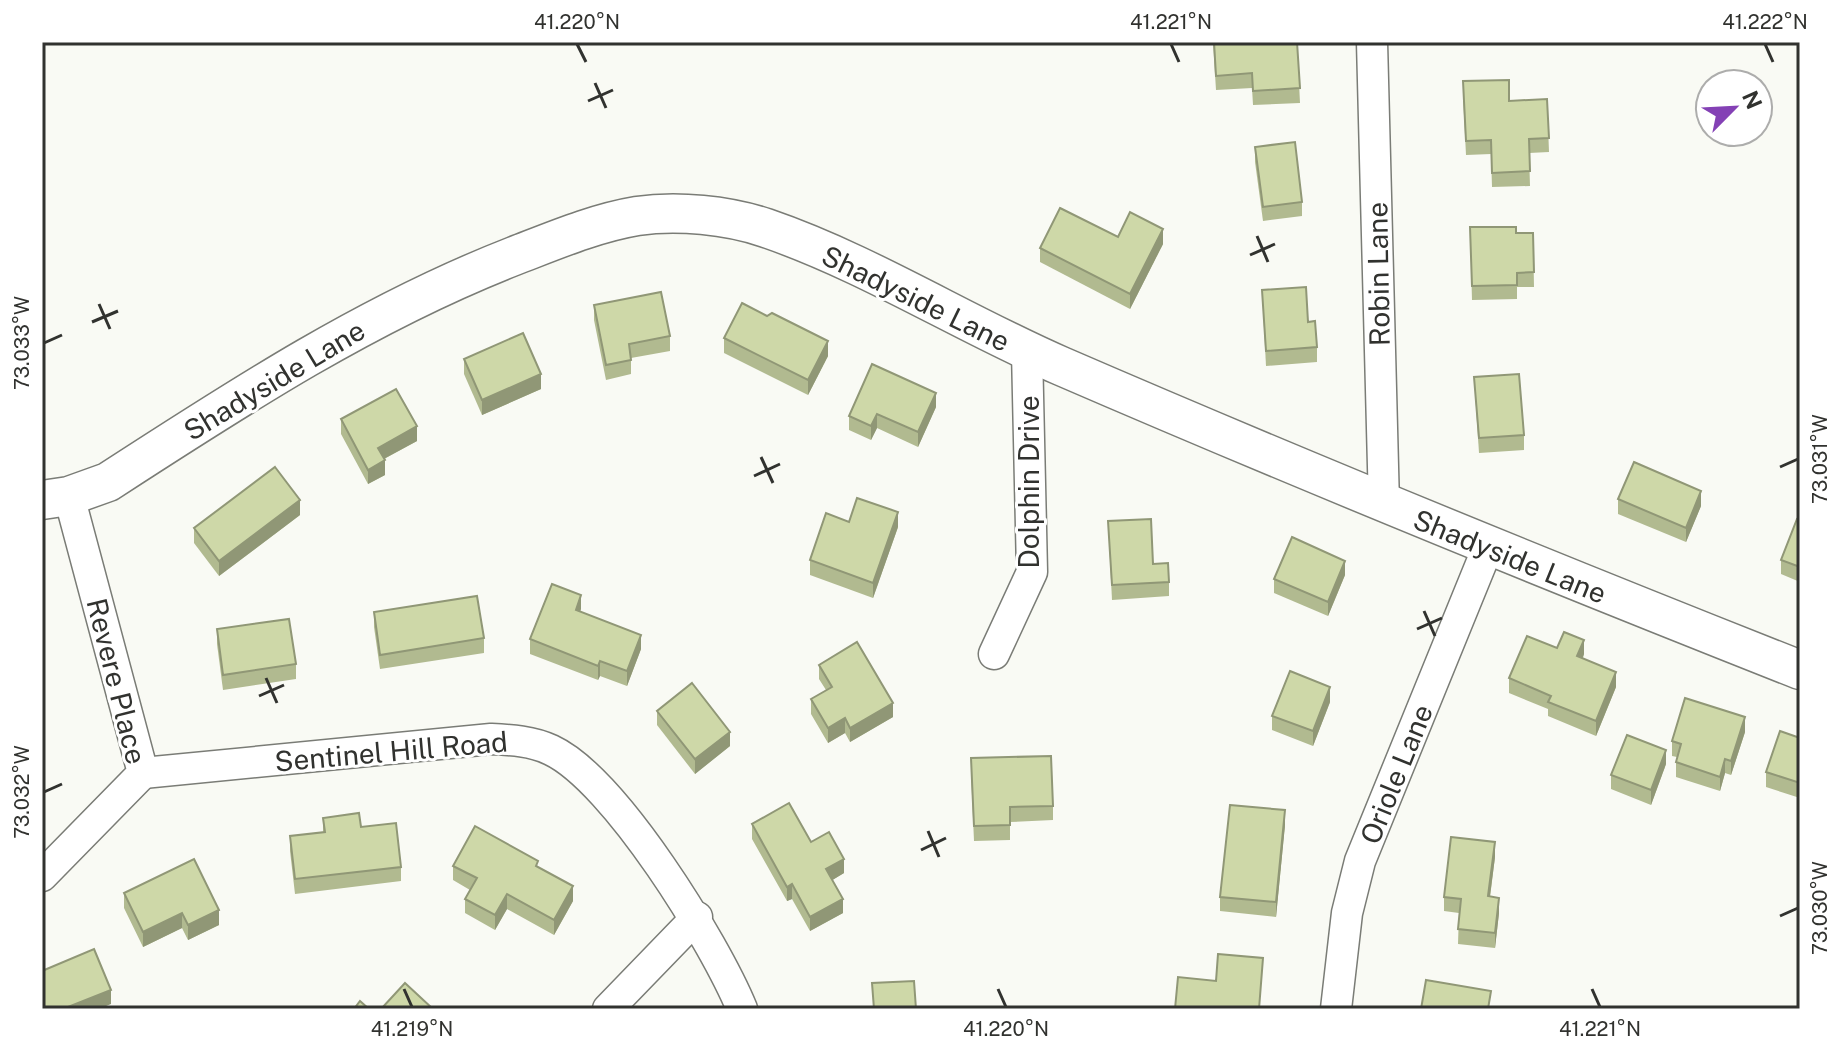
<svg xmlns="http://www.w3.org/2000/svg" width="1842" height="1051" font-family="'Public Sans',sans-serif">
<rect width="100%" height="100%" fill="#f9faf4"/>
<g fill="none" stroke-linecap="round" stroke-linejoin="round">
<g stroke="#7a7c76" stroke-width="33">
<g id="minor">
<path d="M1372 42 1384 505"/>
<path d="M994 654 1032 572 1027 351"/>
<path d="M143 773 491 739C511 740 532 741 551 750 615 780 715 943 742 1009"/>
<path d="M42 876 143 773 69 496"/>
<path d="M608 1009 697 917"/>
<path d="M1336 1009 1347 913 1360 861 1488 547"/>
</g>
</g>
<g stroke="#7a7c76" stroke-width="41">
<path id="tertiary" d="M42 500 69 496 108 482C239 397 368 313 514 256 553 241 595 223 637 216 677 210 728 215 766 228 868 263 962 323 1061 366 1306 472 1552 572 1800 670"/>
</g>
<use href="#minor" stroke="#fff" stroke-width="30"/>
<use href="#tertiary" stroke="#fff" stroke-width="38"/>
</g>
<g fill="#b1ba90">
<path d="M1213 42H1297L1300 103 1253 105 1252 88 1216 90Z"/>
<path d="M1463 96 1509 101 1547 99 1549 152 1529 153 1530 186 1492 187 1491 154 1466 155Z"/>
<path d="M1255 147 1302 202V216L1263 221 1255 162Z"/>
<path d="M1470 227 1516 233H1533L1534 287H1517V299L1472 300Z"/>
<path d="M1118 237 1163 244 1130 309 1040 262V248Z"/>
<path d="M1262 290 1308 322 1317 347V362L1266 366Z"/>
<path d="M594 305 670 336V351L631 358V374L606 380 594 320Z"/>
<path d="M724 338 828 356 808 395 724 353Z"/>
<path d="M464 359 541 389 482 415 464 374Z"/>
<path d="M1474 377 1524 435V450L1479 453Z"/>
<path d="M936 407 918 447 877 428 871 440 849 430V416Z"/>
<path d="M341 419 417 441 384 459 385 475 368 484 341 434Z"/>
<path d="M1618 499 1701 506 1686 542 1618 514Z"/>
<path d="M300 515 219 576 194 543V528Z"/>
<path d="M1800 520V582L1781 574V560Z"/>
<path d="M1108 521 1153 564 1169 582V596L1112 600Z"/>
<path d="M898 527 873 598 810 575V560Z"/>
<path d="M1345 575 1328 616 1274 593V579Z"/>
<path d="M581 609 580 611 641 649 627 686 600 676 598 680 530 654V639Z"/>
<path d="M374 612 484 638V653L380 669 374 627Z"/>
<path d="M217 629 296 664V679L223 690 217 644Z"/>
<path d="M1557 648 1584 654 1583 658 1616 687 1596 736 1548 716V709L1509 693V678Z"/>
<path d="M819 665 893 717 850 742 845 733 828 743 811 714V699L826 690 819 679Z"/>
<path d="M1330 702 1313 746 1272 730V716Z"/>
<path d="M657 711 730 746 695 774 657 725Z"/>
<path d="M1745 732 1731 775 1725 773 1720 791 1676 777V762L1677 757 1672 756V741Z"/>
<path d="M1800 738V798L1766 787V772Z"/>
<path d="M1666 764 1651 805 1611 789V775Z"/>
<path d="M971 773 1053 806V820L1010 822V840L974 841Z"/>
<path d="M323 818 361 827 401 867V881L295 894 290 851V836L323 832Z"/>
<path d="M752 824 811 842 844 873 832 880 843 913 810 931 792 899 787 901 752 839Z"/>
<path d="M1285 825 1276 917 1220 911V897Z"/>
<path d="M1495 857 1490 897 1499 913 1495 948 1458 944 1459 913 1444 911V897Z"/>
<path d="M453 866 538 867 573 901 554 935 507 909 495 930 465 913V899L470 890 453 880Z"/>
<path d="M124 893 219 925 188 940 182 928 143 947 124 908Z"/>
</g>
<g fill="#909776">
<path d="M1163 229V244L1130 309V294Z"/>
<path d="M828 341V356L808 395V380Z"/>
<path d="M541 374V389L482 415V400Z"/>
<path d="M936 393V407L918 447V432Z"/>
<path d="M877 414V428L871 440V426Z"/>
<path d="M417 426V441L378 462V448Z"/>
<path d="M385 460V475L368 484V470Z"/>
<path d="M1701 491V506L1686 542V528Z"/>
<path d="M300 500V515L219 576V561Z"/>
<path d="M898 512V527L873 598V583Z"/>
<path d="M1345 561V575L1328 616V602Z"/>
<path d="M581 595V609L576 624V610Z"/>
<path d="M641 635V649L627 686V671Z"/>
<path d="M1584 640V654L1577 671V656Z"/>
<path d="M600 661V676L598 680V666Z"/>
<path d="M1616 672V687L1596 736V721Z"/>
<path d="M1330 687V702L1313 746V731Z"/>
<path d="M893 703V717L850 742V728Z"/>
<path d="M1745 717V732L1731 775V761Z"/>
<path d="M845 718V733L828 743V728Z"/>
<path d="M730 732V746L695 774V759Z"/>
<path d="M1666 750V764L1651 805V790Z"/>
<path d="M1725 759V773L1720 791V777Z"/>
<path d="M1285 810V825L1276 917V902Z"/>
<path d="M1495 842V857L1488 911V896Z"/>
<path d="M844 859V873L826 884V869Z"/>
<path d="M792 884V899L787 901V887Z"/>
<path d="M573 886V901L554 935V920Z"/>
<path d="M507 894V909L495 930V915Z"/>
<path d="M1499 898V913L1495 948V933Z"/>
<path d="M843 899V913L810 931V917Z"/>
<path d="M219 910V925L188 940V925Z"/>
<path d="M182 913V928L143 947V932Z"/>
<path d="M111 990V1004L99 1009H63Z"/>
</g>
<g fill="#ced8a8" stroke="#909776" stroke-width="2">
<path d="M1214 42H1297L1300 88 1253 91 1252 73 1216 76Z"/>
<path d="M1509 80V101L1547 99 1549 138 1529 139 1530 171 1492 173 1491 140 1466 141 1463 81Z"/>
<path d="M1295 142 1302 202 1263 207 1255 147Z"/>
<path d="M1060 208 1118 237 1130 212 1163 229 1130 294 1040 248Z"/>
<path d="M1470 227H1516V233H1533L1534 272 1517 273V285L1472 286Z"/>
<path d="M1306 287 1308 322 1315 321 1317 347 1266 351 1262 290Z"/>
<path d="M661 292 670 336 629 344 631 360 606 365 594 305Z"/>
<path d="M742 303 767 316 772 313 828 341 808 380 724 338Z"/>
<path d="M523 333 541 374 482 400 464 359Z"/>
<path d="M872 364 936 393 918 432 877 414 871 426 849 416Z"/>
<path d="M1519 374 1524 435 1479 438 1474 377Z"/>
<path d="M396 389 417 426 378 448 385 460 368 470 341 419Z"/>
<path d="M1634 462 1701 491 1686 528 1618 499Z"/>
<path d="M275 467 300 500 219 561 194 528Z"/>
<path d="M857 498 898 512 873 583 810 560 826 513 849 522Z"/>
<path d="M1151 519 1153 564 1168 563 1169 582 1112 585 1108 521Z"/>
<path d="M1797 519 1800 520V567L1781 560Z"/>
<path d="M1292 537 1345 561 1328 602 1274 579Z"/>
<path d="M552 584 581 595 576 610 641 635 627 671 600 661 598 666 530 639Z"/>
<path d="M477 596 484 638 380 655 374 612Z"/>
<path d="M289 619 296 664 223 675 217 629Z"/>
<path d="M1564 632 1584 640 1577 656 1616 672 1596 721 1548 702 1551 696 1509 678 1527 636 1557 648Z"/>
<path d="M857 642 893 703 850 728 845 718 828 728 811 699 832 687 819 665Z"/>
<path d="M1290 671 1330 687 1313 731 1272 716Z"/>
<path d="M692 683 730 732 695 759 657 711Z"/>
<path d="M1685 698 1745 717 1731 761 1725 759 1720 777 1676 762 1681 744 1672 741Z"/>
<path d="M1780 731 1800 738V783L1766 772Z"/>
<path d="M1627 735 1666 750 1651 790 1611 775Z"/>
<path d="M1051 756 1053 806 1010 807V825L974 826 971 758Z"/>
<path d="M789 803 811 842 829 832 844 859 826 869 843 899 810 917 792 884 787 887 752 824Z"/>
<path d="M1230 805 1285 810 1276 902 1220 897Z"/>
<path d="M359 813 361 827 396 823 401 867 295 879 290 836 325 832 323 818Z"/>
<path d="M475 826 538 861 536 866 573 886 554 920 507 894 495 915 465 899 477 878 453 866Z"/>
<path d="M1451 837 1495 842 1488 896 1499 898 1495 933 1458 929 1461 899 1444 897Z"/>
<path d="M194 859 219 910 188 925 182 913 143 932 124 893Z"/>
<path d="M94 949 111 990 63 1009H42V971Z"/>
<path d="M1218 954 1263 958 1259 1009H1175L1178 977 1216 981Z"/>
<path d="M1426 980 1491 991 1488 1009H1421Z"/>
<path d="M914 981 916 1009H874L872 983Z"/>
<path d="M405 983 433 1009H381Z"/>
<path d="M360 1001 369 1009H354Z"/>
</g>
<path fill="none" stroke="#31322f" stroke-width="3" d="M577 44 586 62M1171 44 1179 62M1765 44 1773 62M595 83 606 108M588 101 613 90M1257 236 1268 262M1250 255 1275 244M99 304 110 329M92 322 118 311M44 343 62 335M761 457 773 483M1780 467 1798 459M754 476 780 464M1424 611 1435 636M1417 629 1442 618M266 678 277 703M259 696 284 685M44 792 62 784M928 831 939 857M921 850 946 838M1780 916 1798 908M404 989 412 1007M998 989 1006 1007M1592 989 1600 1007"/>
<g text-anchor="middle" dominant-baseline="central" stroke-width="6" stroke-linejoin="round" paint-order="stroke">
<g font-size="28" fill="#31322f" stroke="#fff">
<text transform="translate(1378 274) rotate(-91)">Robin Lane</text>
<text transform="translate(916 298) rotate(26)">Shadyside Lane</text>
<text transform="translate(274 380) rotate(-31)">Shadyside Lane</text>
<text transform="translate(1028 482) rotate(-90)">Dolphin Drive</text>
<text transform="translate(1510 556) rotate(22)">Shadyside Lane</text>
<text transform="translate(117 681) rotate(76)">Revere Place</text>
<text transform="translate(391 751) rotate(-5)">Sentinel Hill Road</text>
<text transform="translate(1396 774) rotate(-68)">Oriole Lane</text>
</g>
</g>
<rect width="1842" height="1051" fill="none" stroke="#ffffff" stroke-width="88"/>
<g transform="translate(1734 108) rotate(66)"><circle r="38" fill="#ffffff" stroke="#adadac" stroke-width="2"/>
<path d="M0-6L14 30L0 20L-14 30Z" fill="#8441b5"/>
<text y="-12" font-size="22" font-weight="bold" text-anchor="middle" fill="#31322f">N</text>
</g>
<rect x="44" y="44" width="1754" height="963" fill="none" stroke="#31322f" stroke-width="3"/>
<g font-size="20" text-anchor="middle" fill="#31322f">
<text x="577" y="29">41.220°N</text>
<text x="1171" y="29">41.221°N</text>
<text x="1765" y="29">41.222°N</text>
<text transform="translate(22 343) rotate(-90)" y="7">73.033°W</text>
<text transform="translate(1820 459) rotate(-90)" y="7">73.031°W</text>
<text transform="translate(22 792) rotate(-90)" y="7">73.032°W</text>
<text transform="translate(1820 908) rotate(-90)" y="7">73.030°W</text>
<text x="412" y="1036">41.219°N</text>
<text x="1006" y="1036">41.220°N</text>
<text x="1600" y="1036">41.221°N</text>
</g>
</svg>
